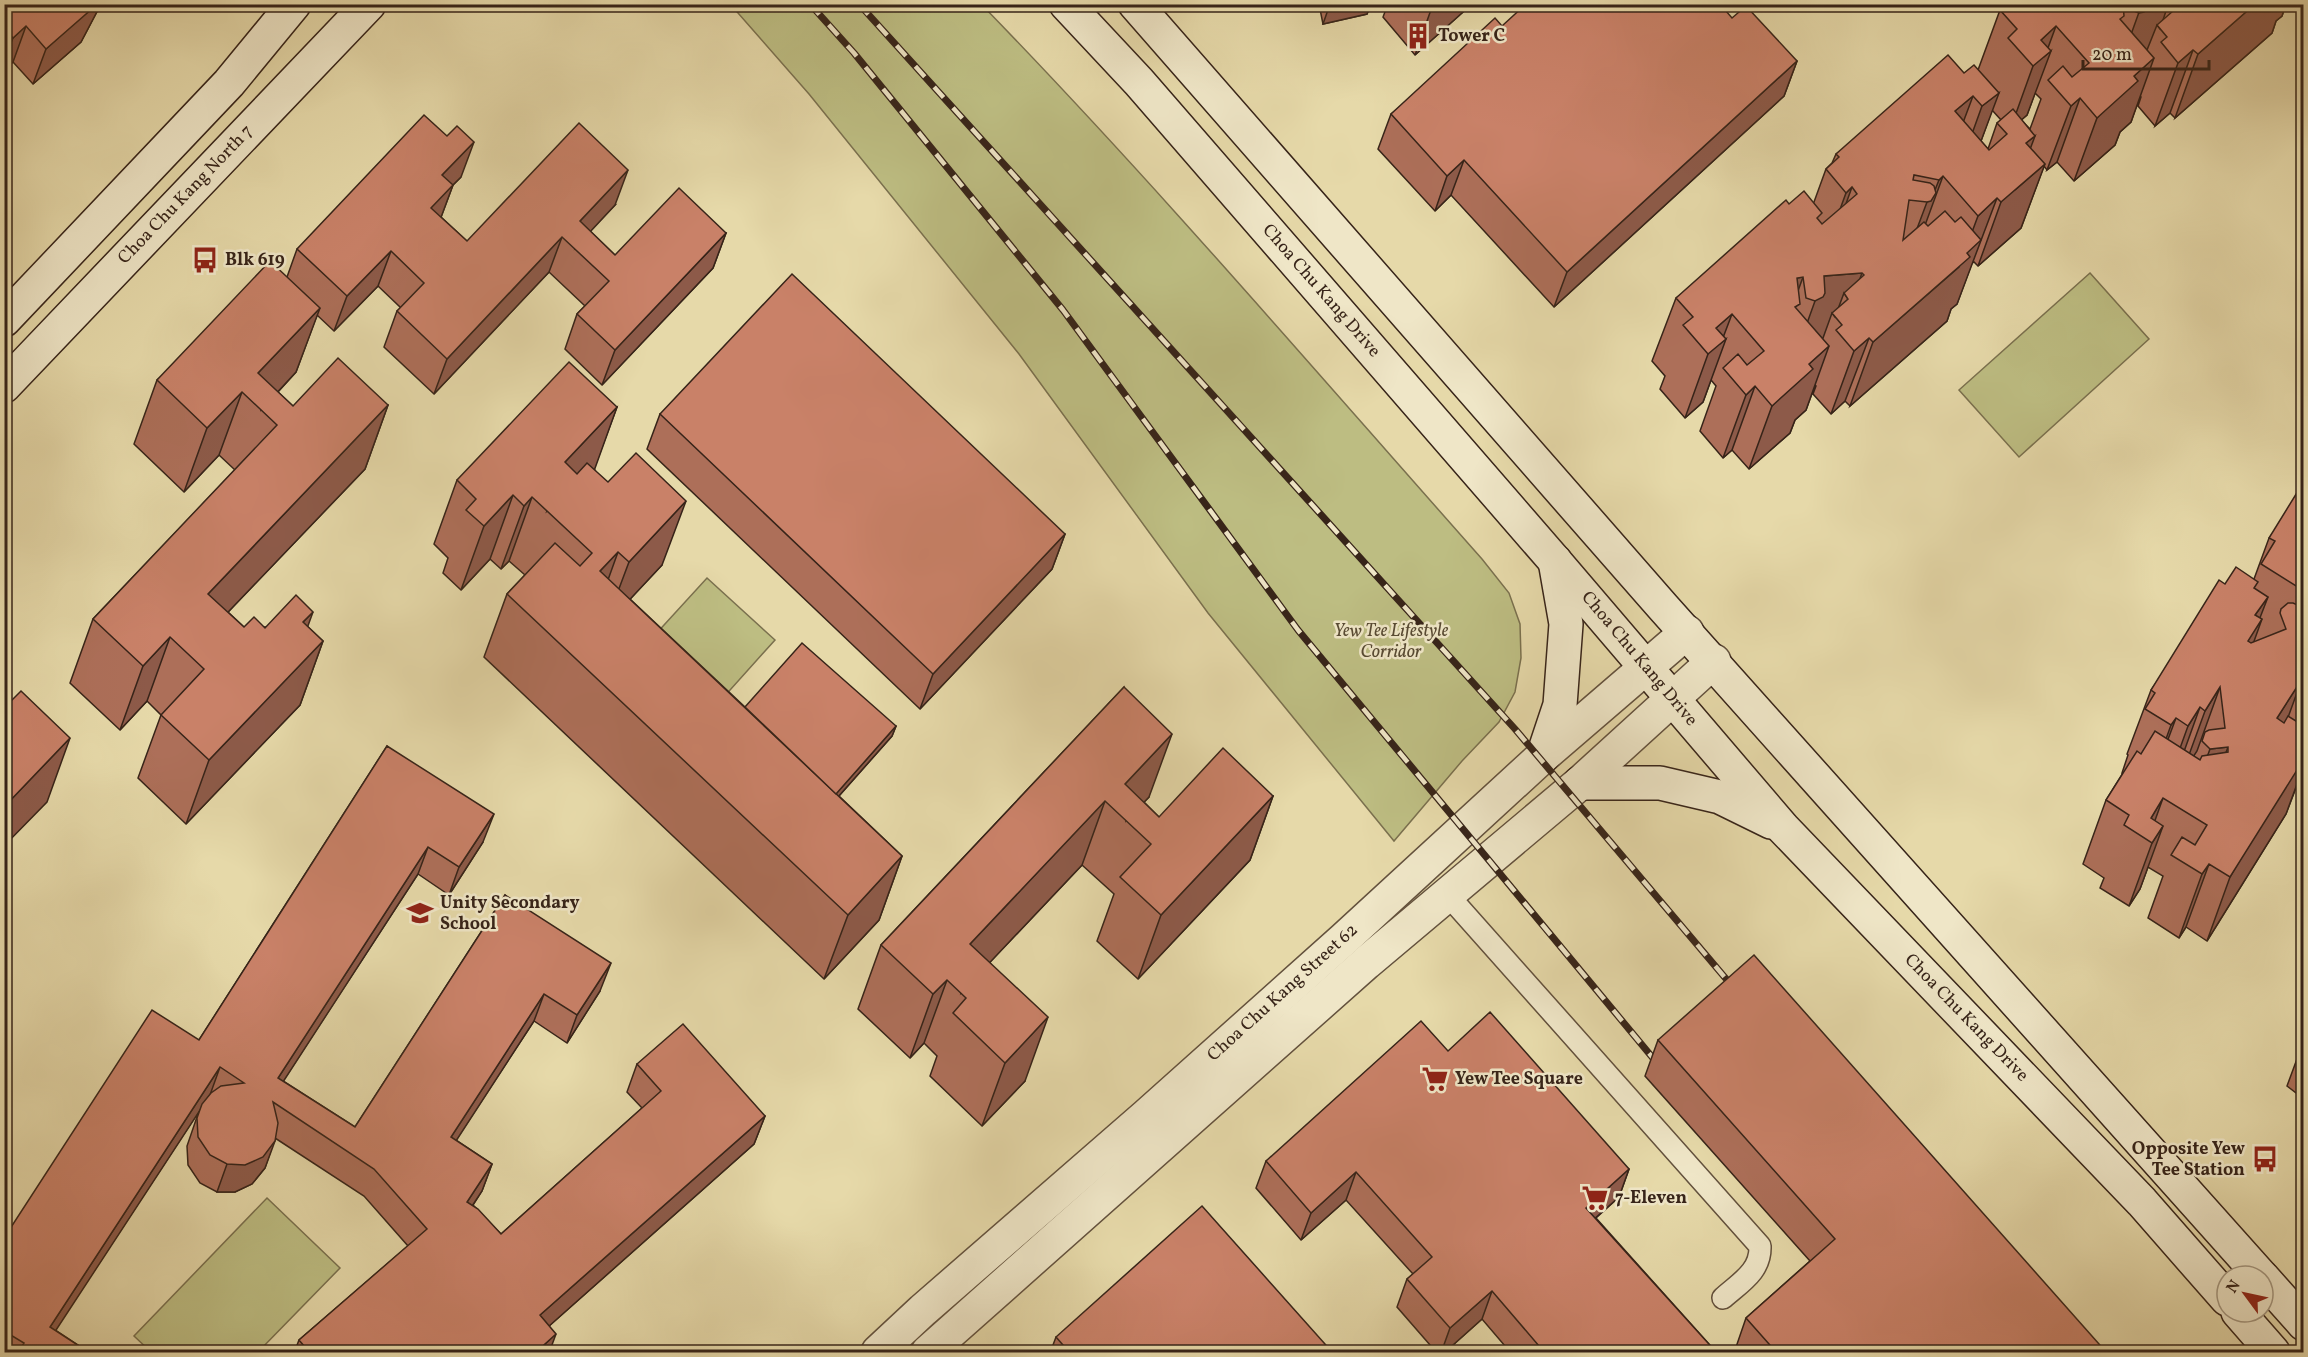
<svg xmlns="http://www.w3.org/2000/svg" width="2308" height="1357" font-family="Vollkorn,serif">
<rect width="100%" height="100%" fill="#e6d9a9"/>
<filter id="stains"><feTurbulence type="fractalNoise" baseFrequency=".00333" numOctaves="4"/><feColorMatrix values="0 0 0 0 .2 0 0 0 0 .09 0 0 0 0 .02 0 0 0 .5 -.17"/></filter>
<radialGradient id="worn" r=".72"><stop offset=".6" stop-color="#630" stop-opacity="0"/><stop offset="1" stop-color="#630" stop-opacity=".3"/></radialGradient>
<g fill="#bdbd82" stroke="#7a704e" stroke-width="1.5">
<path d="M731 5H982C1155 183 1317 373 1482 559L1509 593 1520 624 1521 658 1515 692 1499 722 1462 761 1394 841 1208 613 1019 354 809 94Z"/>
<path d="M2090 273 2149 339 2019 457 1959 390Z"/>
<path d="M707 578 775 640 722 699 654 636Z"/>
<path d="M267 1198 340 1268 258 1352H151L134 1336Z"/>
</g>
<g fill="none" stroke-linecap="round" stroke-linejoin="round">
<g stroke="#63513d" stroke-width="24">
<path id="lane" d="M1446 893 1760 1246C1761 1271 1741 1282 1723 1298"/>
</g>
<g stroke="#63513d" stroke-width="36">
<g id="street">
<path d="M878 1352 923 1310 1146 1116 1344 939 1543 756 1687 632"/>
<path d="M928 1352 1366 963 1580 783 1714 661"/>
</g>
</g>
<g stroke="#372419" stroke-width="36">
<g id="secondary">
<path d="M1066 4 1139 82 1554 560 1783 828 2142 1202 2227 1299"/>
<path d="M1135 4 1663 607 2261 1276"/>
<path d="M4 320 229 83 294 4"/>
<path d="M4 386 369 4"/>
<path d="M1543 756 1560 705 1566 624 1555 561"/>
<path d="M1580 783H1660L1720 797 1771 822"/>
<path d="M2263 1278 2304 1324"/>
<path d="M2238 1312 2273 1352"/>
</g>
</g>
<use href="#lane" stroke="#efe6c7" stroke-width="21"/>
<use href="#street" stroke="#efe6c7" stroke-width="33"/>
<use href="#secondary" stroke="#efe6c7" stroke-width="33"/>
<g stroke="#372419" stroke-width="7">
<g id="rail">
<path d="M810 4 854 53 1063 310 1298 630 1662 1069"/>
<path d="M859 4 1515 729 1738 993"/>
</g>
</g>
<use href="#rail" stroke="#efe6c7" stroke-width="4.5" stroke-dasharray="14" stroke-linecap="butt"/>
</g>
<g fill="#ad6f59" stroke="#372419" stroke-width="1.5" fill-rule="evenodd">
<path d="M4 4H101L81 42 33 84 13 62 4 69Z"/>
<path d="M1313 4H1371L1367 14 1323 24 1320 9 1314 10Z"/>
<path d="M1388 4H1472L1415 55 1383 17Z"/>
<path d="M2007 4H2286L2282 16 2276 21 2272 33 2175 118 2170 113 2155 126 2138 106 2141 97 2140 96 2131 122 2120 132 2115 145 2074 181 2057 162 2047 170 2044 166 2021 228 1978 266 1974 262 1972 263 1957 304 1951 309 1947 321 1850 406 1845 401 1831 414 1813 394 1816 386 1815 385 1806 410 1795 420 1790 433 1749 469 1732 450 1723 458 1700 431 1716 386 1711 380 1703 402 1685 418 1660 389 1665 376 1652 361 1676 298 1814 202 1826 169 1832 163 1836 154 1964 73 1978 70 2000 10ZM2035 93 2041 99 2030 129 2021 120 2027 115ZM1992 110 2001 120 1997 123 1988 149 1981 141Z"/>
<path d="M1732 18 1797 61 1784 96 1554 307 1451 195 1435 211 1378 149 1391 114 1502 26Z"/>
<path d="M461 177 453 185 441 217 467 241 615 205 590 231 615 255 726 233 713 268 602 385 565 349 577 314 585 306 549 272 434 394 384 347 397 311 401 308 378 286 334 331 317 315 296 372 278 392 293 406 388 405 365 469 228 612 244 627H308L323 641 300 705 186 824 138 778 161 715 147 701 120 730 70 683 93 619 235 470 219 455 184 492 134 444 157 380 287 277 297 249Z"/>
<path d="M617 407 594 469 662 565 630 599 745 707 896 726 892 736 839 796 902 856 879 920 824 979 484 657 507 594 525 575 509 561 501 569 490 559 461 590 443 573 448 558 434 544 457 480Z"/>
<path d="M660 414 1065 534 1052 569 920 709 647 449Z"/>
<path d="M2304 494V767L2286 814 2207 941 2186 927 2179 938 2148 918 2163 876 2148 867 2140 889 2129 906 2100 888 2104 878 2083 864 2106 800 2123 773H2122L2128 755 2127 754 2151 690 2225 584 2254 579 2269 538Z"/>
<path d="M1124 687 1149 797 1144 802 1159 817 1273 796 1250 860 1138 979 1097 941 1114 894 1082 865 990 962 1025 1081 982 1126 930 1076 937 1056 924 1043 910 1058 858 1009 881 945Z"/>
<path d="M387 746 483 842 449 895 418 874 283 1081 355 1127 505 895 600 991 567 1043 534 1021 456 1140 492 1164 482 1191 473 1205 501 1234 642 1108 627 1092 637 1064 765 1116 754 1144 549 1326V1353H294L299 1340 408 1246 364 1196 275 1138 265 1168 252 1184 235 1192H217L200 1183 188 1165 187 1146 199 1111 55 1330 90 1353H4V1238L199 1040Z"/>
<path d="M1658 1040 2107 1353H1734L1746 1318 1810 1261 1645 1076Z"/>
<path d="M2304 1040V1099L2287 1086Z"/>
<path d="M1448 1051 1629 1169 1619 1197 1596 1218 1717 1353H1511L1482 1319 1444 1353H1437L1397 1307 1407 1279 1413 1274 1346 1200 1301 1240 1256 1188 1266 1161Z"/>
<path d="M1056 1337 1333 1353H1050Z"/>
</g>
<g fill="#8d5a49" stroke="#372419" stroke-width="1.5">
<path d="M95 4H101L81 42 33 84 46 49Z"/>
<path d="M1316 4H1321L1320 9 1314 10Z"/>
<path d="M1330 4H1371L1367 14 1323 24Z"/>
<path d="M1433 4H1472L1415 55Z"/>
<path d="M2142 4H2179L2167 37 2173 11 2168 5 2160 29 2157 25 2147 50 2116 76Z"/>
<path d="M2255 4H2286L2282 16 2276 21 2272 33 2175 118 2198 54Z"/>
<path d="M26 26 13 62 4 69V60L13 38Z"/>
<path d="M2056 26 2045 56 2051 51 2027 115 2010 130 2033 66 2041 40Z"/>
<path d="M2193 50 2170 113 2155 126 2178 63Z"/>
<path d="M2154 58 2131 122 2120 132 2115 145 2074 181 2097 118 2134 76Z"/>
<path d="M1797 61 1784 96 1554 307 1567 272Z"/>
<path d="M1999 93 1975 157 1959 170 1982 106Z"/>
<path d="M1973 96 1949 160 1955 111Z"/>
<path d="M2080 98 2057 162 2047 170 2071 106Z"/>
<path d="M2035 136 2015 190 2045 164 2021 228 1978 266 2001 202 2026 143Z"/>
<path d="M474 142 461 177 453 185 440 220 419 243 442 175Z"/>
<path d="M1464 160 1451 195 1435 211 1447 176Z"/>
<path d="M628 170 615 205 575 248 580 221Z"/>
<path d="M1943 176 1920 239 1903 266 1927 202 1931 200 1939 180Z"/>
<path d="M1852 187 1829 251 1823 256 1846 193Z"/>
<path d="M1997 198 1957 304 1951 309 1947 321 1850 406 1873 342 1959 267 1978 216Z"/>
<path d="M726 233 713 268 602 385 615 350Z"/>
<path d="M562 237 549 272 434 394 447 359Z"/>
<path d="M391 251 378 286 334 331 347 296Z"/>
<path d="M1862 273 1840 334 1848 299 1844 293 1835 317 1832 313 1823 338 1792 365 1824 276Z"/>
<path d="M1803 277 1780 341 1797 278Z"/>
<path d="M320 308 296 372 261 410 258 373Z"/>
<path d="M1732 314 1721 343 1726 339 1703 402 1685 418 1708 354 1716 328Z"/>
<path d="M1869 338 1845 401 1831 414 1854 351Z"/>
<path d="M1829 346 1806 410 1795 420 1790 433 1749 469 1772 406 1809 364Z"/>
<path d="M1755 386 1732 450 1723 458 1746 395Z"/>
<path d="M242 392 219 455 184 492 207 428Z"/>
<path d="M388 405 365 469 188 654 208 594Z"/>
<path d="M617 407 594 471 547 511 565 462Z"/>
<path d="M513 495 490 559 461 590 484 526Z"/>
<path d="M532 497 509 561 501 569 524 506Z"/>
<path d="M686 501 662 565 605 626 629 562Z"/>
<path d="M1065 534 1052 569 920 709 933 674Z"/>
<path d="M618 552 595 616 600 571Z"/>
<path d="M2268 597 2256 628 2262 619 2239 683 2225 705 2255 615Z"/>
<path d="M313 612 290 675 303 622Z"/>
<path d="M170 637 147 701 120 730 143 666Z"/>
<path d="M323 641 300 705 186 824 209 760Z"/>
<path d="M2302 679 2279 742 2277 718Z"/>
<path d="M2220 687 2197 751 2182 774 2205 711Z"/>
<path d="M2200 707 2177 771 2165 790 2188 726Z"/>
<path d="M2176 718 2152 782 2148 789 2171 725Z"/>
<path d="M896 726 892 736 830 806 834 796Z"/>
<path d="M1172 734 1149 797 1126 821 1125 784Z"/>
<path d="M70 738 47 802 4 846V807Z"/>
<path d="M2228 747 2205 811 2187 812 2210 749Z"/>
<path d="M2304 749V765L2286 814 2207 941 2230 877Z"/>
<path d="M1273 796 1250 860 1138 979 1161 915Z"/>
<path d="M2163 798 2148 840 2151 818Z"/>
<path d="M1105 801 1082 865 961 993 970 944Z"/>
<path d="M494 814 483 842 449 895 459 867Z"/>
<path d="M2163 826 2140 889 2129 906 2152 843Z"/>
<path d="M428 847 418 874 268 1105 278 1078Z"/>
<path d="M902 856 879 920 824 979 848 915Z"/>
<path d="M2209 864 2186 927 2179 938 2202 874Z"/>
<path d="M611 963 600 991 567 1043 577 1015Z"/>
<path d="M947 980 924 1043 910 1058 933 994Z"/>
<path d="M544 994 534 1021 441 1164 451 1137Z"/>
<path d="M1048 1017 1025 1081 982 1126 1005 1063Z"/>
<path d="M220 1067 210 1095 41 1353 50 1327Z"/>
<path d="M765 1116 754 1144 530 1343 540 1315Z"/>
<path d="M275 1141 265 1168 252 1184 235 1192H217L227 1164Z"/>
<path d="M492 1164 482 1191 457 1229 467 1202Z"/>
<path d="M1629 1169 1619 1197 1576 1235 1586 1208Z"/>
<path d="M1356 1172 1346 1200 1301 1240 1311 1213Z"/>
<path d="M1492 1291 1482 1319 1444 1353H1441L1450 1328Z"/>
<path d="M556 1334 549 1353H535Z"/>
</g>
<g fill="#c98168" stroke="#372419" stroke-width="1.5">
<path d="M4 4H95L94 7 46 49 26 26 13 38 7 32 4 34Z"/>
<path d="M1526 4H1720L1732 18 1746 6 1797 61 1567 272 1464 160 1447 176 1391 114 1495 18 1502 26Z"/>
<path d="M2007 4H2123L2124 16 2120 19 2154 58 2134 76 2138 81 2097 118 2080 98 2071 106 2048 80 2063 66 2072 77 2089 63 2056 26 2041 40 2051 51 2033 66 2008 38 2017 29 2000 10Z"/>
<path d="M2130 4H2149V5L2144 12 2139 13 2131 10Z"/>
<path d="M2169 4H2255L2198 54 2193 50 2178 63 2161 42 2167 37 2157 25 2173 11 2168 5Z"/>
<path d="M1948 55 1964 73 1974 65 1999 93 1982 106 1973 96 1955 111 1989 150 2007 134 1997 123 2013 109 2035 136 2026 143 2045 164 2001 202 1997 198 1978 216 1943 176 1939 180 1914 175 1913 180 1930 183 1934 186 1936 193 1931 201 1927 202 1909 200 1903 240 1924 222 1928 226 1945 211 1955 222 1961 217 1981 240 1967 253 1970 257 1873 342 1869 338 1854 351 1836 330 1842 325 1832 313 1848 299 1844 293 1864 275 1862 273 1824 276 1825 293 1823 297 1815 301 1806 298 1803 277 1797 278 1800 304 1795 307 1829 346 1809 364 1813 369 1772 406 1755 386 1746 395 1723 368 1738 354 1747 365 1764 351 1732 314 1716 328 1726 339 1708 354 1683 325 1693 317 1676 298 1786 200 1789 204 1804 191 1822 213 1817 218 1822 224 1857 194 1852 187 1846 193 1826 169 1839 157 1836 154Z"/>
<path d="M424 115 447 136 457 126 474 142 442 175 453 185 431 208 467 241 579 123 628 170 580 221 615 255 679 188 726 233 615 350 577 314 609 281 562 237 447 359 397 311 424 283 391 251 347 296 297 249Z"/>
<path d="M270 261 320 308 258 373 293 406 338 358 388 405 208 594 244 627 254 617 265 628 296 595 313 612 303 622 323 641 209 760 161 715 204 669 170 637 143 666 93 619 277 425 242 392 207 428 157 380Z"/>
<path d="M792 274 1065 534 933 674 660 414Z"/>
<path d="M569 362 617 407 565 462 577 474 587 463 608 482 636 453 686 501 629 562 618 552 600 571 902 856 848 915 507 594 555 543 580 566 592 553 532 497 524 506 513 495 484 526 466 510 476 499 457 480Z"/>
<path d="M2298 491 2304 494V591L2261 564 2275 541 2269 538Z"/>
<path d="M2236 567 2258 582 2254 588 2268 597 2255 615 2262 619 2248 641 2251 643 2286 629 2280 613 2281 609 2288 603H2293L2300 606 2304 617V680L2302 679 2277 718 2284 723 2288 716 2304 726V759L2230 877 2209 864 2202 874 2171 855 2182 837 2195 845 2207 825 2163 798 2151 818 2163 826 2152 843 2124 825 2129 815 2106 800 2137 751 2141 754 2155 731 2200 760 2202 756 2228 752V747L2210 749 2202 741 2205 732 2209 730 2225 728 2220 687 2205 711 2200 707 2188 726 2176 718 2171 725 2145 709 2155 693 2151 690 2219 580 2225 584Z"/>
<path d="M802 643 896 726 836 794 745 707Z"/>
<path d="M1124 687 1172 734 1125 784 1159 817 1223 748 1273 796 1161 915 1120 877 1151 844 1105 801 970 944 1048 1017 1005 1063 953 1013 966 998 947 980 933 994 881 945Z"/>
<path d="M21 691 70 738 4 807V708Z"/>
<path d="M387 746 494 814 459 867 428 847 278 1078 355 1127 505 895 611 963 577 1015 544 994 451 1137 492 1164 467 1202 478 1209 501 1234 661 1091 637 1064 683 1024 765 1116 540 1315 556 1334 535 1353H310L299 1340 427 1229 374 1169 273 1102 278 1123 275 1141 263 1157 245 1165 227 1164 210 1155 198 1137 197 1118 202 1104 211 1093 221 1086 244 1083 220 1067 50 1327 90 1353H18L24 1343 4 1331V1238L152 1010 199 1040Z"/>
<path d="M1754 955 2107 1353H1777L1746 1318 1835 1239 1658 1040Z"/>
<path d="M1490 1012 1629 1169 1586 1208 1717 1353H1545L1492 1291 1450 1328 1407 1279 1432 1257 1356 1172 1311 1213 1266 1161 1421 1021 1448 1051Z"/>
<path d="M1202 1206 1333 1353H1070L1056 1337Z"/>
</g>
<defs>
<g id="building-bare" transform="scale(2.07)"><path d="M-4-6H4V6H1V3H-1V6H-4ZM-2.5-4.3h1.7v1.8h-1.7ZM.8-4.3h1.7v1.8H.8ZM-2.5-1h1.7V.8h-1.7ZM.8-1h1.7V.8H.8Z" fill="#8f2418" stroke="#efe6c7" stroke-width="2.5" paint-order="stroke"/></g>
<g id="bus-bare" transform="scale(2.07)"><path d="M-5-6H5V4H4V6H2V4H-2V6H-4V4H-5ZM-3.5-4V0h7V-4ZM-3.5 1.2v1.5H-2V1.2ZM2 1.2v1.5H3.5V1.2Z" fill="#8f2418" stroke="#efe6c7" stroke-width="2.5" paint-order="stroke"/></g>
<g id="school-bare" transform="scale(2.07)"><path d="M0-5L7-2L0 1L-7-2ZM-4 1L0 2.5L4 1V4Q0 6-4 4Z" fill="#8f2418" stroke="#efe6c7" stroke-width="2.5" paint-order="stroke"/></g>
<g id="supermarket-bare" transform="scale(2.07)"><path d="M-6-5.5h2.5l.6 2H6L4.5 2H-2.5L-4.4-4H-6ZM-1.5 3.2a1.3 1.3 0 1 0 .1 0ZM3 3.2a1.3 1.3 0 1 0 .1 0Z" fill="#8f2418" stroke="#efe6c7" stroke-width="2.5" paint-order="stroke"/></g>
</defs>
<g fill-rule="evenodd">
<use href="#building-bare" x="1418" y="36"/>
<use href="#bus-bare" x="205" y="260"/>
<use href="#school-bare" x="420" y="913"/>
<use href="#supermarket-bare" x="1435" y="1079"/>
<use href="#bus-bare" x="2265" y="1159"/>
<use href="#supermarket-bare" x="1595" y="1198"/>
</g>
<g text-anchor="middle" dominant-baseline="central" stroke-width="5" stroke-linejoin="round" paint-order="stroke">
<g font-size="18" font-weight="bold" fill="#372419" stroke="#efe6c7" text-anchor="start">
<text x="1438" y="36">Tower C</text>
<text x="225" y="260">Blk 619</text>
<text x="440" y="903">Unity Secondary<tspan x="440" dy="21">School</tspan></text>
<text x="1455" y="1079">Yew Tee Square</text>
<text x="2245" y="1149" text-anchor="end">Opposite Yew<tspan x="2245" dy="21">Tee Station</tspan></text>
<text x="1615" y="1198">7-Eleven</text>
</g>
<g font-size="18" fill="#372419" stroke="#efe6c7">
<text transform="translate(186 195) rotate(-46)">Choa Chu Kang North 7</text>
<text transform="translate(1321 291) rotate(49)">Choa Chu Kang Drive</text>
<text transform="translate(1639 659) rotate(50)">Choa Chu Kang Drive</text>
<text transform="translate(1283 993) rotate(-42)">Choa Chu Kang Street 62</text>
<text transform="translate(1966 1018) rotate(46)">Choa Chu Kang Drive</text>
</g>
<g font-size="18" font-style="italic" fill="#584a33" stroke="#efe6c7">
<text x="1391" y="631">Yew Tee Lifestyle<tspan x="1391" dy="21">Corridor</tspan></text>
</g>
</g>
<rect width="2308" height="1357" fill="none" stroke="#e6d9a9" stroke-width="24"/>
<rect x="6" y="6" width="2296" height="1345" fill="none" stroke="#372419" stroke-width="3"/>
<rect x="12" y="12" width="2284" height="1333" fill="none" stroke="#372419" stroke-width="1.5"/>
<g transform="translate(2245 1294) rotate(303)"><circle r="28" fill="#efe6c7" stroke="#a59881" stroke-width="1.5"/>
<path d="M0-4.5L10 22L0 15L-10 22Z" fill="#8f2418"/>
<text y="-9" font-size="16" font-weight="bold" text-anchor="middle" fill="#372419">N</text>
</g>
<path d="M2083 60v9h126v-9" fill="none" stroke="#372419" stroke-width="3"/>
<text x="2092" y="60" font-size="18" fill="#372419" stroke="#efe6c7" stroke-width="4.5" paint-order="stroke">20 m</text>
<rect width="100%" height="100%" filter="url(#stains)"/>
<rect width="100%" height="100%" fill="url(#worn)"/>
</svg>
